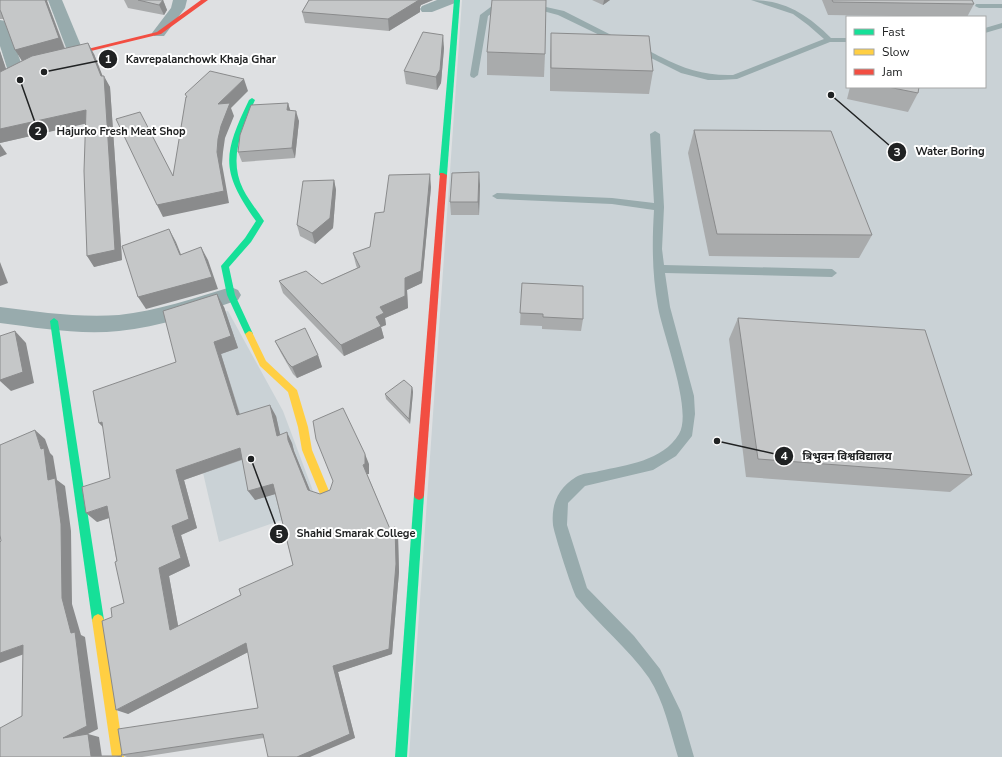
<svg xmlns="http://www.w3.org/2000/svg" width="1002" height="757" font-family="'Nunito Sans','Noto Sans Devanagari',sans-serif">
<rect width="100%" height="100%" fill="#dee0e2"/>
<g fill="#cad2d6" fill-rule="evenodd">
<path d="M462 0H1002V757H409ZM847 17H985V87H847Z"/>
<path d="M228 311 283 411 319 507 219 542 170 330Z"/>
</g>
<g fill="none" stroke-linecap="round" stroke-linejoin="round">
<g fill="#98abad" fill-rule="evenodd">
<path d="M751 0C785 0 808 15 831 38H847V42H830L737 79 720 80H708L681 73 633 49C639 43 654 54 661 57 684 69 706 76 733 75L824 39 808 25 793 14Z"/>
<path d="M505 2H508V6L501 7 488 16 478 75 474 78 471 77 470 75 480 15 496 3Z"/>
<path d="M528 3 564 11 623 41 616 43 558 15 528 7Z"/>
<path d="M976 4H1002V8H979L975 6Z"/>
<path d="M1002 23V28L985 33V28Z"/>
<path d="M655 131 660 134 664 207 662 249 664 265 832 269 837 273 832 277 665 273 670 307 694 396 695 414 692 436 676 456 653 470 585 486 568 503 567 525 587 588 634 636 660 669 681 712 694 757H678C670 731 664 701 649 678 628 648 600 626 577 598 573 593 554 533 553 525 551 504 558 488 576 477 582 473 592 473 599 471 626 465 663 461 679 434 693 411 663 335 658 307 652 274 652 243 654 210L612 204 497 199 492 196 497 193 612 198 654 203 650 134Z"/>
</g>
<g fill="#98abad" fill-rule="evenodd">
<path d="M48 0H62L84 53 81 56H71L68 53Z"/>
<path d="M173 0H187L185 8 164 36H154L152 33 171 8Z"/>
<path d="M437 0H457L455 3 432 12H422L420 9 422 6Z"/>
<path d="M0 20 5 21 7 24 24 71 21 74H11L8 71 0 46Z"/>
<path d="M231 287 238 290 241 295 238 300C200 313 160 327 119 331 79 335 39 328 0 323V307C39 312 79 318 119 315 157 311 194 298 231 287Z"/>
</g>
<g fill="#16e098" fill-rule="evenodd">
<path d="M454 0H460L447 175 443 177 439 175Z"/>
<path d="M252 98 255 100C242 129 228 158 243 189 249 201 257 210 264 221L251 242 229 267 235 295 253 334 249 337 245 334 227 295 221 266 245 238 256 221C220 171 223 154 249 100Z"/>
<path d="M54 318 58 321 104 620 102 624 98 626 94 624 92 620 50 321Z"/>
<path d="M419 490 423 492 424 495 407 757H395L414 495 415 492Z"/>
</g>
<g fill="#ffcf43" fill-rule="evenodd">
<path d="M249 331 252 332 266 361 297 390 308 427 312 450 329 491 328 494 324 496 320 494 302 450 298 427 288 392 260 366 245 334Z"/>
<path d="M98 614 102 616 104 620 124 757H112L92 620 94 616Z"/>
</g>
<g fill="#f24e42" fill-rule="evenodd">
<path d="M201 0H208L161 34 62 58 59 56 157 32Z"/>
<path d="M440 173H443L447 175 424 495 423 498 419 500 415 498 414 495Z"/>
</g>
</g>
<g fill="#a9abac" fill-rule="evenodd">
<path d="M0 0 47 1 65 48 94 54 102 76 110 87 122 260 94 267 86 123 0 143V51L6 69 22 61 4 19H0Z"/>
<path d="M124 0H163L167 10 164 15 128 8Z"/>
<path d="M309 0H433L421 5 420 7V12L389 31 305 23 302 12Z"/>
<path d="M592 0H610L603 5Z"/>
<path d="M822 0H972L974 4 967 17 828 15Z"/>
<path d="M551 33 653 71 649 94 550 91V56Z"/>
<path d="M444 48 441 83 437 90 406 84 404 71Z"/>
<path d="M487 52 545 54 544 77 487 75Z"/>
<path d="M850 87H919L918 93 908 112 847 99Z"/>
<path d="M288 103 290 110 299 121 295 158 242 162 238 152Z"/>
<path d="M694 130 872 235 859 258 709 256 688 153Z"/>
<path d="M334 180 336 190 333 228 315 244 300 236 297 225Z"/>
<path d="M480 185 479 215H451L450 202Z"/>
<path d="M431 187 422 283 407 290 408 308 385 318 386 325 381 327 384 338 344 356 283 293 279 281 322 284 357 268 356 265 353 253 370 247 384 212Z"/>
<path d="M522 283 583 319 581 331 542 329V326L520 325Z"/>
<path d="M224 307 238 348 221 354 240 414 276 416 280 435 292 443 294 451 310 491 320 494 330 490 369 464V474H367L390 529 398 536 399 572 392 654 338 672 355 738H264L142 757H127L121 755 258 708 248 652 128 714 112 617 124 603 109 518 97 522 110 478 176 362ZM242 460 255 500 275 494 293 565 241 595 178 626 169 576 190 566 181 535 197 528 184 480Z"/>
<path d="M738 318 972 475 950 492 746 477 729 339Z"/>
<path d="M275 341 318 355 322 367 297 378 293 374 281 353Z"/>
<path d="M412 387 413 392 410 424 386 399 385 394Z"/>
</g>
<g fill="#8a8b8c">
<path d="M45 0H48L47 1 65 50 22 61 15 50Z"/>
<path d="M163 0 167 10 164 15 159 5Z"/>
<path d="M418 0H433L421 5 420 7V12L389 31 388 19Z"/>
<path d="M604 0H610L603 5Z"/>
<path d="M443 35 444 48 441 83 437 90 436 77Z"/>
<path d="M88 43 94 54 105 82 104 76 110 87 122 260 94 267 87 256 101 76Z"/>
<path d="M0 51 6 69 0 73Z"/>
<path d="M244 79 248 91 231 108 234 116 225 138 223 152 222 164 229 203 163 217 157 205 217 152 218 104Z"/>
<path d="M288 103 291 113 287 110Z"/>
<path d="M86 110 93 122 0 143V129Z"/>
<path d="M296 111 299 121 295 158 292 148Z"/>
<path d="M0 144 7 154 0 157Z"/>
<path d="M479 172 480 185 479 215 478 202Z"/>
<path d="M430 174 431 187 422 283 407 290 408 308 385 318 386 325 381 327 384 338 344 356 341 345 376 317 380 307 405 278Z"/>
<path d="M334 180 336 190 333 228 315 244 312 233Z"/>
<path d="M169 229 176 242 186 267 180 255Z"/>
<path d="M201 247 208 260 218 289 146 309 138 297Z"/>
<path d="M0 262 8 283 0 286Z"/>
<path d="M217 294 224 307 238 348 221 354 243 426 237 415 214 342Z"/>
<path d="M15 331 26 343 34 383 11 391 0 381V380Z"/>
<path d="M318 355 322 367 297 378 292 367Z"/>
<path d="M412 387 413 392 410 424 409 419Z"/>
<path d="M270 405 276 416 283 447 277 436Z"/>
<path d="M102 422 109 434 99 423Z"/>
<path d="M35 430 45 439 50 453 53 456 57 480 65 486 71 531 72 604 81 635 85 637 98 729 88 734 99 737 102 757 91 756 63 738 62 598 48 480 41 449Z"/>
<path d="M287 432 292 443 294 451 314 500 308 490 288 440Z"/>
<path d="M240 448 246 458 184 480 197 528 181 535 190 566 169 576 180 636 170 630 159 568 172 526 176 470Z"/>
<path d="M365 454 369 464V474H367L363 465Z"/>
<path d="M273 484 279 493 255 500 248 491Z"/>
<path d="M107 506 118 515 97 522 86 513Z"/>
<path d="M395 527 398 536 399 572 392 654 338 672 355 738 310 757H297L333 666Z"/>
<path d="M246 643 254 649 128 714 116 710Z"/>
<path d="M23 645 35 650 0 663V653Z"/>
</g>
<g fill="#c5c7c8" stroke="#8a8b8c" fill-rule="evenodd">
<path d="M0 0H45L59 38 15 50 1 12 0 10Z"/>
<path d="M138 0H163L159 5Z"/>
<path d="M309 0H419L388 19 302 12Z"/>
<path d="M492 0H546L545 54 487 52Z"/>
<path d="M832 0H972L974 4 833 2Z"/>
<path d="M423 32 443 35 440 70 436 77 404 71Z"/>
<path d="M551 33 649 36 653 71 551 68Z"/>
<path d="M88 43 101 76H104L115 250 87 256 84 171 86 110 0 129V72L32 56Z"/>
<path d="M210 71 244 79 218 104 230 103 221 126 218 139 217 152 224 191 157 205 116 119 140 112 173 176 186 97H187L185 94Z"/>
<path d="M888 87H919L918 93Z"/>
<path d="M288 103 287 110 296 111 292 148 238 152 240 135 251 105Z"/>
<path d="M694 130 831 131 872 235 717 234Z"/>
<path d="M479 172 478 202H450L452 173Z"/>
<path d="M430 174 421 271 405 278V296L380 307 384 313 376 317 381 326 341 345 279 281 306 271 322 284 360 267 353 253 370 247 375 213 384 212 389 175Z"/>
<path d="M334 180 330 218 312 233 297 225 303 181Z"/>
<path d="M169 229 180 255 201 247 212 277 138 297 122 246Z"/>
<path d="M522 283 583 286V319L543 317V314L520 313Z"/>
<path d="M217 294 231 336 214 342 237 415 270 405 277 436 287 432 288 440 308 490 320 494 330 490 333 481 316 439 313 421 343 408 365 454V464L363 465 390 529 395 527 396 564 389 649 333 666 350 734 297 757H268L263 734 121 755 122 754 118 729 258 708 246 643 116 710 102 621 112 617 111 608 124 603 115 562 117 561 107 506 86 513 82 487 110 478 102 422 99 423 93 391 176 362 163 311ZM240 448 248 491 273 484 293 565 239 589 241 595 170 630 159 568 181 558 172 526 189 519 176 470Z"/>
<path d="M738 318 925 330 972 475 758 459Z"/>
<path d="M305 328 318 355 292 367 288 363 275 341Z"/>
<path d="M15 331 23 372 0 380V336Z"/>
<path d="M404 380 412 387 409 419 385 394Z"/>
<path d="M35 430 41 449 44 448 48 480 55 478 61 524 62 598 71 633 75 632 87 726 63 738 88 734 91 756H122L116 757H0V728L22 716 23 645 0 653V542L1 541 0 535V445Z"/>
</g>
<path fill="none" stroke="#202223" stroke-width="1.5" d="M44 72L108 59M20 80L38 131M831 95L897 152M717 441L784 456M251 459L279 534"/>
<g fill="#202223" stroke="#fff" stroke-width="1.5">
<circle cx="44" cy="72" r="4"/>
<circle cx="20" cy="80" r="4"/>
<circle cx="831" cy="95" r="4"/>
<circle cx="717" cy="441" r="4"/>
<circle cx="251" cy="459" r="4"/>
<circle cx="108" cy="59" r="10"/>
<circle cx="38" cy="131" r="10"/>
<circle cx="897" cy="152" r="10"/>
<circle cx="784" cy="456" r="10"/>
<circle cx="279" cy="534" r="10"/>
</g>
<g font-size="12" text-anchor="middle" font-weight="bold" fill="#fff">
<text x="108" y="63">1</text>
<text x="38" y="135">2</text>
<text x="897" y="156">3</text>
<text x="784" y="460">4</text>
<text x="279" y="538">5</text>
</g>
<g font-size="11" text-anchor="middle" font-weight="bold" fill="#202223" stroke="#fff" stroke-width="4" stroke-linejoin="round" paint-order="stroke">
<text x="201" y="63">Kavrepalanchowk Khaja Ghar</text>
<text x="121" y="135">Hajurko Fresh Meat Shop</text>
<text x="950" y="155">Water Boring</text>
<text x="847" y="460">त्रिभुवन विश्वविद्यालय</text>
<text x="356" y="537">Shahid Smarak College</text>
</g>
<rect x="846" y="16" width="140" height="72" fill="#ffffff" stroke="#a6a7a7"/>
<rect x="854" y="29" width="20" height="6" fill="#16e098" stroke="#a6a7a7"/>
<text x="882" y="36" font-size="12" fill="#202223">Fast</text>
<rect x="854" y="49" width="20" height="6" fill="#ffcf43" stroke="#a6a7a7"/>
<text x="882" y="56" font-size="12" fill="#202223">Slow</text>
<rect x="854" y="69" width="20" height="6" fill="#f24e42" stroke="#a6a7a7"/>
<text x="882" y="76" font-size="12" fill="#202223">Jam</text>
</svg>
